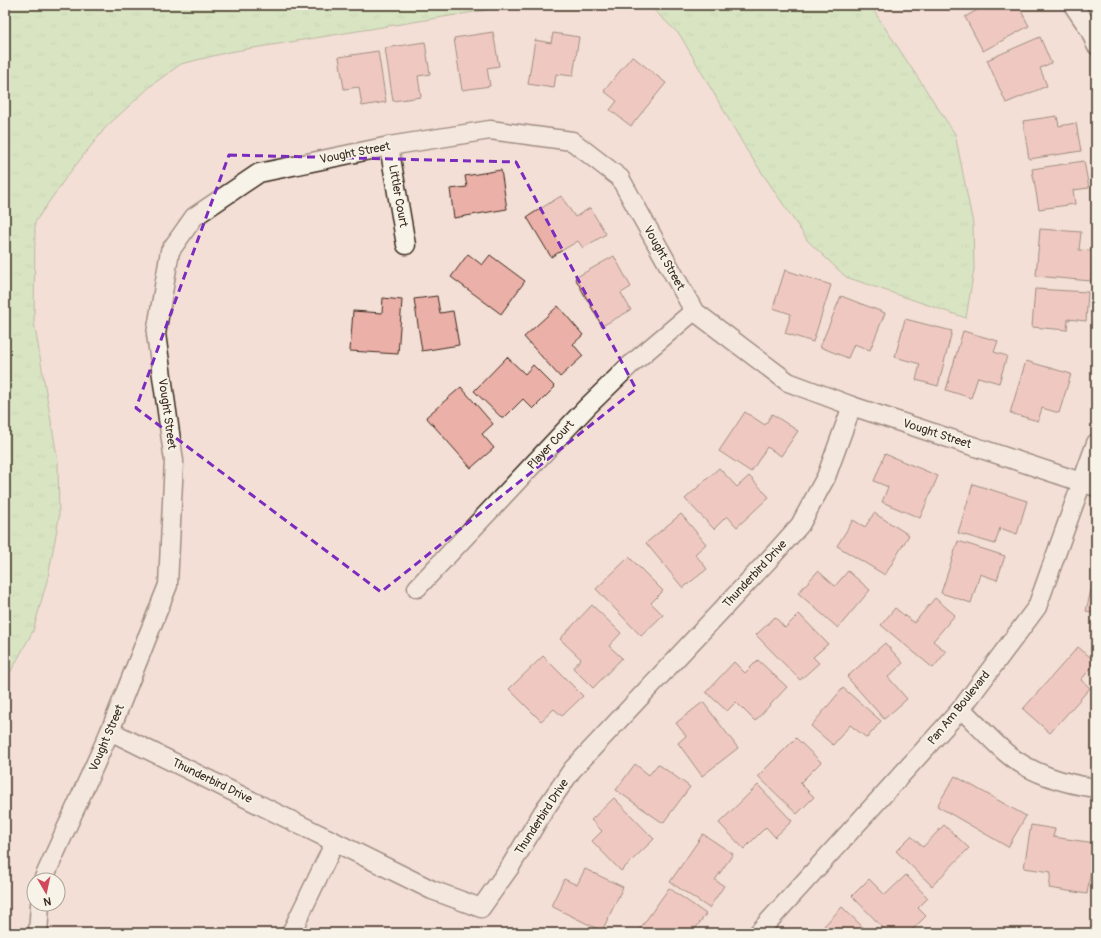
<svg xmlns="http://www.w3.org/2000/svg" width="1101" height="938" font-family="Pangolin,sans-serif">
<defs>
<pattern id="grass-tufts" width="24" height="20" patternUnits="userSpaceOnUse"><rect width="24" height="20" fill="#b8ebac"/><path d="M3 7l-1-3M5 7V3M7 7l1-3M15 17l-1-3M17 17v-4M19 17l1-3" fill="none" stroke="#9fca94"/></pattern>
</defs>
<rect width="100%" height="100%" fill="#f3dfd5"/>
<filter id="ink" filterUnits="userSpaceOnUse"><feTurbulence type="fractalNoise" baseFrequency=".025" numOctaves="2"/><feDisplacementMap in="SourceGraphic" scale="8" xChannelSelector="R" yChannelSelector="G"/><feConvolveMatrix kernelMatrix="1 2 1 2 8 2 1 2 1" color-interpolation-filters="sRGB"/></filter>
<g filter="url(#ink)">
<g fill="url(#grass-tufts)" stroke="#7a8a65">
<path d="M5 5H517L229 52 181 64 153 84 106 127 67 176 35 222 34 322 58 462 59 518 48 577 33 631 5 682Z"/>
<path d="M644 5H870L955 134 973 224 974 269 966 318 846 277 808 241 746 149 680 35 654 10Z"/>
</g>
<g fill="#ebb0a8" stroke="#3b2a1e">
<path d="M986 5H997L1000 9 1008 5H1018L1029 26 983 51 965 17Z"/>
<path d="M493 32 499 66 487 68 490 86 462 90 454 38Z"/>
<path d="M553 33 579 37 573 76 556 74 554 88 528 84 535 40 551 43Z"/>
<path d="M1040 37 1051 63 1040 68 1047 86 1006 103 987 60Z"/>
<path d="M425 42 430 74 418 76 421 97 393 101 385 48Z"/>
<path d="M378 51 386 102 362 106 359 87 344 89 339 57Z"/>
<path d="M632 56 666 83 631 126 610 110 617 101 604 91Z"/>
<path d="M1057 116 1059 126 1076 123 1081 151 1029 159 1023 121Z"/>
<path d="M1084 161 1089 188 1073 190 1075 204 1039 209 1032 169Z"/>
<path d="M501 170 507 209 454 218 450 189 467 187 465 176Z"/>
<path d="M561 196 575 217 590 208 606 234 583 248 578 241 551 257 527 217Z"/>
<path d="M1040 229 1081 232 1079 250 1093 251 1091 281 1036 276Z"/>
<path d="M468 254 482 265 490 255 525 281 501 314 451 277Z"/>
<path d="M614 256 631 287 621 293 631 310 602 326 575 278Z"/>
<path d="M785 270 831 285 813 342 785 333 791 314 773 308Z"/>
<path d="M1035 289 1088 292 1086 321 1068 319 1067 330 1032 327Z"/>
<path d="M437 296 440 313 453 311 459 345 422 351 414 299Z"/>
<path d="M841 296 885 313 870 350 854 344 848 358 820 347Z"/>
<path d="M383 298 402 300 398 354 350 351 353 311 382 313Z"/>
<path d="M558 306 583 335 573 344 583 356 560 377 524 337Z"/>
<path d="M905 319 952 331 938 386 916 380 920 364 895 357Z"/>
<path d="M963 331 998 341 994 352 1007 356 999 383 978 377 971 398 946 390Z"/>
<path d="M507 357 525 374 533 365 555 387 533 409 523 399 503 419 474 391Z"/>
<path d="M1026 361 1071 374 1059 413 1042 408 1038 421 1010 413Z"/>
<path d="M461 387 493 424 482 434 494 448 471 468 426 417Z"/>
<path d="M745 412 765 425 772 414 798 431 781 456 767 447 751 472 719 451Z"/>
<path d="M885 454 938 476 920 518 882 502 888 487 874 481Z"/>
<path d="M719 468 737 487 749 476 769 497 737 527 727 516 714 529 685 499Z"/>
<path d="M973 484 1027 501 1017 534 1000 528 995 544 958 533Z"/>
<path d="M874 513 909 535 885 575 837 546 853 520 865 527Z"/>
<path d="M681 514 706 544 695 554 707 569 683 588 646 543Z"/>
<path d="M958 541 1005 556 997 580 980 574 971 603 941 593Z"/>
<path d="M629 557 663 591 651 603 663 615 641 636 596 589Z"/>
<path d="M818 571 835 586 848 571 870 590 838 628 798 593Z"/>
<path d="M1092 586 1096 587V613L1086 611Z"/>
<path d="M935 598 955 615 933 641 946 652 933 668 881 625 895 608 914 623Z"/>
<path d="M592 605 621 633 609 646 622 658 593 688 573 668 581 659 560 639Z"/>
<path d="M799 614 828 644 813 657 819 663 800 680 756 635 775 617 785 628Z"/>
<path d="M885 643 903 663 888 677 907 699 884 719 847 677Z"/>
<path d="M1078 647 1096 662 1081 680 1090 688 1050 733 1023 709Z"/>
<path d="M543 656 583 696 562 716 554 709 541 721 509 689Z"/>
<path d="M758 660 787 687 755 721 736 702 727 711 706 692 734 662 745 673Z"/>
<path d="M843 688 881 721 867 738 850 725 833 745 811 726Z"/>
<path d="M703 702 738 748 702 776 678 743 686 736 676 723Z"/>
<path d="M796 738 821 762 800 783 814 797 797 814 758 776Z"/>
<path d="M635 764 649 775 658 764 690 787 663 823 616 790Z"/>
<path d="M955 776 1026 816 1008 847 937 806Z"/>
<path d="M758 785 792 821 775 837 766 827 744 849 719 823Z"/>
<path d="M614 798 654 839 621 871 592 841 602 831 591 820Z"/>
<path d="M944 825 969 848 932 886 896 851 911 836 923 847Z"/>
<path d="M1031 825 1055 829 1053 837 1095 843 1087 894 1049 888 1051 872 1024 868Z"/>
<path d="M703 834 733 854 715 880 724 886 709 908 670 882Z"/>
<path d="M585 869 623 887 602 931 551 906 564 879 577 885Z"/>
<path d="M906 875 928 898 918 908 926 916 909 933H888L852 896 869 879 885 895Z"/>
<path d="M669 888 706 914 692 933H637Z"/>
<path d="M842 907 869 933H831L824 926Z"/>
</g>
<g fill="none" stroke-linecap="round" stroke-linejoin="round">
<g stroke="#3b2a1e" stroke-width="21">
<g id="minor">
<path d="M1073 5 1090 30 1096 45"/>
<path d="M389 146 406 245"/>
<path d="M417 588 587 407 629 366 694 311"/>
<path d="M961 709C976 723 990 739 1005 752 1029 773 1065 784 1096 788"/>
<path d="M110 731 432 890 481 908 510 867 543 812 572 770 775 553 800 525 826 477 852 406"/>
<path d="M43 880 110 731 168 585 174 461 156 334 170 251 194 217 259 173 389 146 490 130 572 141 620 178 694 311 788 382 852 406 1096 487"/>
<path d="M38 933 40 904"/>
<path d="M291 933 335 842"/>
<path d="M758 933 961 709 1037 607 1096 443"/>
</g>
</g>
<use href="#minor" stroke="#f7f3e8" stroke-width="18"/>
</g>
</g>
<path d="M0 0H1101V938H0ZM229 155 516 162 636 389 381 592 136 408Z" fill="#f3dfd5" fill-opacity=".55" fill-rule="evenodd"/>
<path fill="none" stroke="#7b2cbf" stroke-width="3" stroke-dasharray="8 5" stroke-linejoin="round" d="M229 155 516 162 636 389 381 592 136 408Z"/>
<g text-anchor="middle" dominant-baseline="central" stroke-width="3.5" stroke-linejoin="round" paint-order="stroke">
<g font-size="12" fill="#3b2a1e" stroke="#f7f3e8">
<text transform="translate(355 153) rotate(-11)">Vought Street</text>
<text transform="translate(398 196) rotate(80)">Littler Court</text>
<text transform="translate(664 258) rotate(61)">Vought Street</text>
<text transform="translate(167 414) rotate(82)">Vought Street</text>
<text transform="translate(937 434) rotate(18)">Vought Street</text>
<text transform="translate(551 445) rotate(-47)">Player Court</text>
<text transform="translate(755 574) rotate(-47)">Thunderbird Drive</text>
<text transform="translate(959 708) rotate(-51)">Pan Am Boulevard</text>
<text transform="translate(107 738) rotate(-67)">Vought Street</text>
<text transform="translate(212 781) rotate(26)">Thunderbird Drive</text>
<text transform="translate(542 817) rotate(-57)">Thunderbird Drive</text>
</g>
</g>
<rect width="1101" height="938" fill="none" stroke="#f7f3e8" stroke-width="20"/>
<rect x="10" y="10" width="1081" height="918" fill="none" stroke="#3b2a1e" stroke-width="1.5" filter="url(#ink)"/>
<g transform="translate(46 892) rotate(171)"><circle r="19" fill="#f7f3e8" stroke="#aca397"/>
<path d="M0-3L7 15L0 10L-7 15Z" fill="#d1495b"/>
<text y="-6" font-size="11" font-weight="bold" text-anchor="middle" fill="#3b2a1e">N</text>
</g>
</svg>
